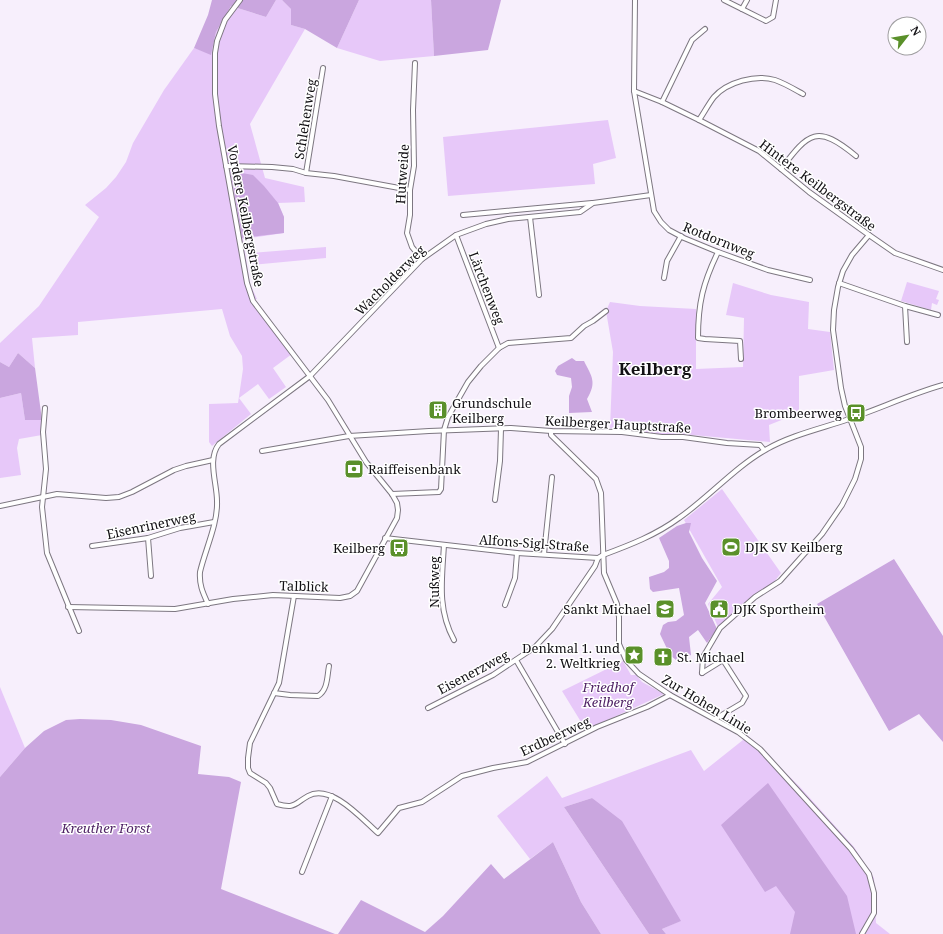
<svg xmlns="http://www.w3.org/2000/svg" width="943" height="934" font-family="'Noto Serif',serif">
<rect width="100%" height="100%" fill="#f7effc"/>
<g fill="#e7c8f9">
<path d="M276 0H282L291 9V25L305 29 250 124 265 178 304 187 305 202 278 203 284 217V233L243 239 250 284 257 299 252 300 292 354 273 368 286 387 269 399 258 384 239 398 251 414 212 446 209 442V404L238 403 243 369 242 356 230 336 222 309 78 322V335L32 338 35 368 18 353 9 367 0 362V343L39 306 99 217 85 205 106 188 116 177 126 162 133 143 164 90 194 48 211 54 216 32 231 6 266 17Z"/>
<path d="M359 0H431L434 56 380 61 337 48Z"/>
<path d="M608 120 616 158 593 164 595 184 448 196 443 137Z"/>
<path d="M326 247V258L251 265V253Z"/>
<path d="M907 282 939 291 936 299 939 300 937 305 932 303 931 310 901 301Z"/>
<path d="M733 283 771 295 809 302 808 329 830 332 834 370 799 376V412L789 417 769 425 770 442 682 434H660L610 428 613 352 606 311 610 302 640 306 696 309V369L743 367 744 318 726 315Z"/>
<path d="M21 393 25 420H42V435L19 439 17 448 21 475 0 478V398Z"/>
<path d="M722 489 781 573 774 582 741 606 718 627 708 604 722 587 684 520Z"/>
<path d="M623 661 631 675H636L642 682 664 694 586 730 562 691Z"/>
<path d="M0 687 25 748 0 777Z"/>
<path d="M748 736 799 786 854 847 874 878 876 923 890 934H666L662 929 680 921 661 888 592 798 564 807 649 934H601L581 902 553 842 530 859 497 816 547 776 562 798 691 750 704 771Z"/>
</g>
<g fill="#caa6df">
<path d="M212 0H276L266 17 231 6 216 32 211 55 194 48 208 15Z"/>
<path d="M282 0H359L337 48 305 29 291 25V9Z"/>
<path d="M431 0H501L488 50 434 56Z"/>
<path d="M231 171 253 175 264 186 278 203 284 217V233L242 238Z"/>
<path d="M18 353 35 368 42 420H25L21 393 0 398V362L9 367Z"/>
<path d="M572 358 576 361H584C592 377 597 382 587 399L592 412 569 413V396L572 387 571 378 557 375 555 371 558 366Z"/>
<path d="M686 523H691L689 532 702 558 717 581 705 603 717 629 707 643 698 630 689 637 691 655 686 657 676 660 670 655 660 634 663 625 668 622 676 621 684 615 679 588 653 592 650 589 649 577 664 572 669 568V561L659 538 677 526Z"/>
<path d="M894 559 943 636V742L919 714 889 731 817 604Z"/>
<path d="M80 719 111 720 141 725 201 746 198 774 229 777 241 782 221 889 335 934H0V777L25 748 44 731 66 720Z"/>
<path d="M768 783 847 896 856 934H790L795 912 776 886 765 892 721 825Z"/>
<path d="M592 798 622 821 681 921 662 929 666 934H649L564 807Z"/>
<path d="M553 842 581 902 601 934H338L361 900 425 932 443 916 491 864 504 879Z"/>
</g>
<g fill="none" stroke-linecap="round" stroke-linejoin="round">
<g stroke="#7d7781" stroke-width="6">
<g id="minor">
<path d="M635 0 634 91 654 211 661 222 669 230 684 238 718 252 768 270 810 280"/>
<path d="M724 0 742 9 747 0"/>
<path d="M742 9 766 21 773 17 776 0"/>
<path d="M415 63 413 110 414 166 410 190V215L407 233 412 247 422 259"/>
<path d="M634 91 662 102 699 120 759 151 809 192 869 235 895 253 943 270"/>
<path d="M662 102 692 40 705 29"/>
<path d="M699 120C704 113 709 103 714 97 727 82 756 74 775 80 784 83 794 89 803 94"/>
<path d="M226 166 272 167 293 169 306 173 334 176 410 190"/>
<path d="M781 169C809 132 817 124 856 156"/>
<path d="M306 173 323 68"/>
<path d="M463 215 592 203"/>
<path d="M530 217 539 295"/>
<path d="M456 235 499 348"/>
<path d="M718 252C703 283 698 303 698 338L705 339 740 341 741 359"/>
<path d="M664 278 667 261 681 236"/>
<path d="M839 283 905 306 938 315"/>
<path d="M905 306 907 342"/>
<path d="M45 408 43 432 46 469 42 507 47 553 79 631"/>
<path d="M551 431V435L596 479 601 493 604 573 617 604 619 617V644L626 660 639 674 670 695 738 732 760 749 851 849 869 874 874 893V913L862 934"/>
<path d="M262 451 349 436 429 431 511 428 551 431 622 432 662 437H683L727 443 760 445 764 450"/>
<path d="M392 494 439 492 441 489 444 430 448 417 468 382 481 366 499 348 508 343 571 338 584 326 593 321 606 311"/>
<path d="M495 500 500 461 501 429"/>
<path d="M0 506 57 494 106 498 119 497 132 492 174 470 186 466 213 460"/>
<path d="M148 538 151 576"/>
<path d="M385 538 517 553 598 558 603 555C630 545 656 535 679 518 708 498 736 466 767 449 791 435 823 428 849 419 881 408 911 394 943 385"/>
<path d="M444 545C442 579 437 609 454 640"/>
<path d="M92 546 148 538 180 528 214 522"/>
<path d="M544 554 552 477"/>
<path d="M294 596 279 683 250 743 248 758V768L250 773 266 783 270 788 277 804C295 809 294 804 308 796 331 783 362 819 378 833L399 808 422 802 462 776 493 768 527 762 597 727 647 707 670 695"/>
<path d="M208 604C203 593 199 585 200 572 205 550 218 524 217 501 217 483 207 459 219 444L310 376 422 259 456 235 486 224 508 219 580 212 593 203 651 195"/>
<path d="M505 605 515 578 517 553"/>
<path d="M68 607 175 609 233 599 273 595 340 598 350 596 357 591 397 518 398 510 397 503 392 494 366 462 328 400 253 301 247 283 219 126 215 94V53L217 41 225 20 240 0"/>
<path d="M516 660 565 744"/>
<path d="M702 673 703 657 720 628 755 597 780 581 822 534 842 505 855 479 861 459V447L845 406 841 388 833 330 834 310 838 287 843 271 852 255 869 235"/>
<path d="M702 673 723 660 746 696 742 703 715 719"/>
<path d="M274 693 290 695 318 696C328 690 327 676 329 666"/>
<path d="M428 708 493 675 535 647 552 629 595 566 598 558"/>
<path d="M302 872 332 796"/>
</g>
</g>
<use href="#minor" stroke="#fff" stroke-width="4"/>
</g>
<defs>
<g id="building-square" transform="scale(1)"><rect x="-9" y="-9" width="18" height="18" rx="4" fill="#5a902a" stroke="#fff"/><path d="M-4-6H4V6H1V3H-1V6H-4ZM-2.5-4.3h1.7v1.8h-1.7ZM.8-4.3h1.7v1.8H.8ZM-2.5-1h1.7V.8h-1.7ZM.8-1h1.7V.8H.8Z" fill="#fff"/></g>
<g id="bus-square" transform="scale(1)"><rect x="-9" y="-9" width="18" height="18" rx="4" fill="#5a902a" stroke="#fff"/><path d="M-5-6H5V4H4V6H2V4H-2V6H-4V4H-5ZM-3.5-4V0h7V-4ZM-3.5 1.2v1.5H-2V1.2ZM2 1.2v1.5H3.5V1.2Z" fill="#fff"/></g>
<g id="bank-square" transform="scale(1)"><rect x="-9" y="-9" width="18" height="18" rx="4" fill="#5a902a" stroke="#fff"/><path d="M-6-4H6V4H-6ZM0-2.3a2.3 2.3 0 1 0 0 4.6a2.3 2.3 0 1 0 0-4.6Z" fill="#fff"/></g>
<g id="stadium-square" transform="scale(1)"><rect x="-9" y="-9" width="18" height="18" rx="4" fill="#5a902a" stroke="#fff"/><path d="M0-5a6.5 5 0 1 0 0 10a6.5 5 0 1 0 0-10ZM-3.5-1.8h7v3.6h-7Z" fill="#fff"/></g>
<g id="school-square" transform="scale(1)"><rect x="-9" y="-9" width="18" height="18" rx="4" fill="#5a902a" stroke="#fff"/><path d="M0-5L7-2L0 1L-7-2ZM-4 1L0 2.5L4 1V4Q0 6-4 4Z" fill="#fff"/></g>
<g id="civic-square" transform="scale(1)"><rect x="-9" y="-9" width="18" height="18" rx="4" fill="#5a902a" stroke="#fff"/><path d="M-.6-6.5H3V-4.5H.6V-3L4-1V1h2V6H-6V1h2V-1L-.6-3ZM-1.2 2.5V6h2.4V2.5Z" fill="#fff"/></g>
<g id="sight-square" transform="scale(1)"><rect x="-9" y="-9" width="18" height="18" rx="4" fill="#5a902a" stroke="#fff"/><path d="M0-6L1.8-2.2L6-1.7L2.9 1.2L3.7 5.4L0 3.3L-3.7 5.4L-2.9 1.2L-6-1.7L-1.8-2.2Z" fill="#fff"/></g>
<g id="church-square" transform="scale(1)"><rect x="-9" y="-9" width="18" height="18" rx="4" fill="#5a902a" stroke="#fff"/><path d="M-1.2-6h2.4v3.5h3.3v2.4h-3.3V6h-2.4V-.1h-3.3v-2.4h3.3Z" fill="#fff"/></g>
</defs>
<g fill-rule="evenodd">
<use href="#building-square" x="438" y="410"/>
<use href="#bus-square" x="856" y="413"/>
<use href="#bank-square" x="354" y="469"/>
<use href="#stadium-square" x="731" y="547"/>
<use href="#bus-square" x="399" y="548"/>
<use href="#school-square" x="665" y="609"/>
<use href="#civic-square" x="719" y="609"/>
<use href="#sight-square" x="634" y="655"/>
<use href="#church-square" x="663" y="657"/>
</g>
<g text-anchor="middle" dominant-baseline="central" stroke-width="3" stroke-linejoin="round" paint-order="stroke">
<g font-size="13" fill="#121014" stroke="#fff">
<text transform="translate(305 119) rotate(-81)">Schlehenweg</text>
<text transform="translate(402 174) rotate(-86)">Hutweide</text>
<text transform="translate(818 185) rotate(37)">Hintere Keilbergstraße</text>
<text transform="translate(246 216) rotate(79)">Vordere Keilbergstraße</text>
<text transform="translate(719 240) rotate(22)">Rotdornweg</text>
<text transform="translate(390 280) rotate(-45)">Wacholderweg</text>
<text transform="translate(487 288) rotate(69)">Lärchenweg</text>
<text transform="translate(618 424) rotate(3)">Keilberger Hauptstraße</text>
<text transform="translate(151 525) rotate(-12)">Eisenrinerweg</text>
<text transform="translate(534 543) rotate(4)">Alfons-Sigl-Straße</text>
<text transform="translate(434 582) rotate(-90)">Nußweg</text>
<text transform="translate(304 586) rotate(2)">Talblick</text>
<text transform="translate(473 672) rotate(-28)">Eisenerzweg</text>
<text transform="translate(707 704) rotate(31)">Zur Hohen Linie</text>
<text transform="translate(555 736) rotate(-25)">Erdbeerweg</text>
</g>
<g font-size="13" fill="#121014" stroke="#fff" text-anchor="start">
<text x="452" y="403">Grundschule<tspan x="452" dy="15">Keilberg</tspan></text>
<text x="842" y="413" text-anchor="end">Brombeerweg</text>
<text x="368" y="469">Raiffeisenbank</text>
<text x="745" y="547">DJK SV Keilberg</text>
<text x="385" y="548" text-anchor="end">Keilberg</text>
<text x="651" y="609" text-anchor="end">Sankt Michael</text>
<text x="733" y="609">DJK Sportheim</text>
<text x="620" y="648" text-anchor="end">Denkmal 1. und<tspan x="620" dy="15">2. Weltkrieg</tspan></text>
<text x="677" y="657">St. Michael</text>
</g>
<g font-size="13" font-style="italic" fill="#4f2265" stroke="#fff">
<text x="608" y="687">Friedhof<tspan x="608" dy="15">Keilberg</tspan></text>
<text x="106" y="828">Kreuther Forst</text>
</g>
<g font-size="17" font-weight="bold" fill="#121014" stroke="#fff">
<text x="655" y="368">Keilberg</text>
</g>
</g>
<g transform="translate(907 36) rotate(59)"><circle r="19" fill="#ffffff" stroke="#a09fa1"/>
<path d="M0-3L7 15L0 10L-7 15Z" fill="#5a902a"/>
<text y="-6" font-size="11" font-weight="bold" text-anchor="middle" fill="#121014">N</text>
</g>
</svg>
